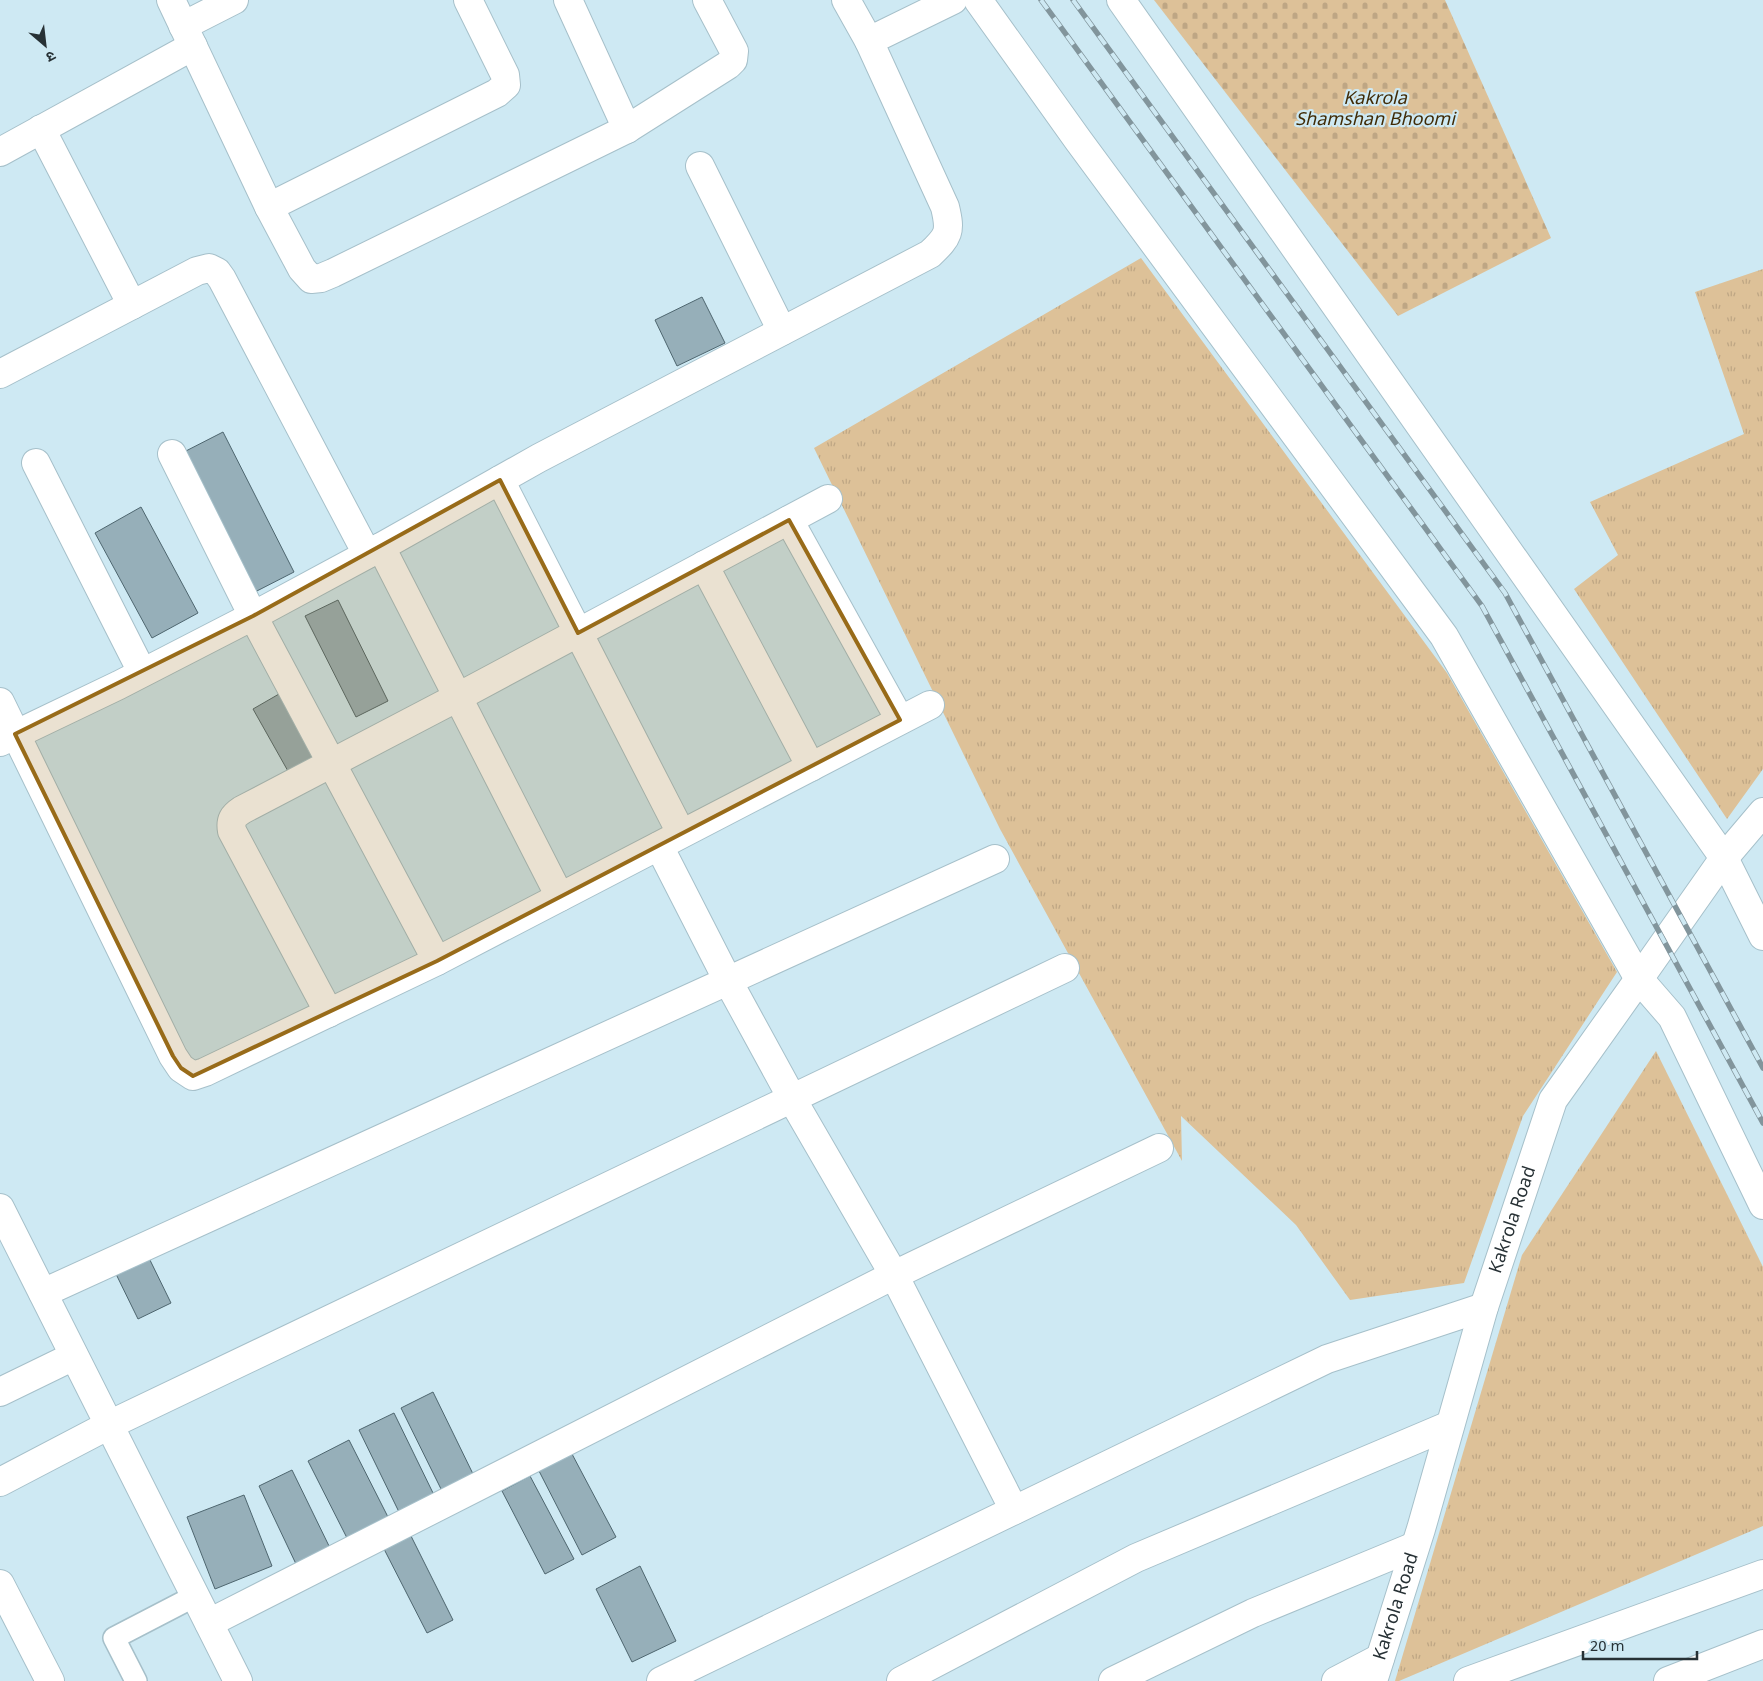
<svg xmlns="http://www.w3.org/2000/svg" width="1763" height="1681" font-family="Georgia,'Noto Sans Devanagari',serif">
<defs>
<pattern id="cemetery-stones" width="16" height="16" patternUnits="userSpaceOnUse" patternTransform="scale(1.25)"><rect width="16" height="16" fill="#ddc198"/><path d="M2 7V4a2 2 0 0 1 4 0v3zM10 15v-3a2 2 0 0 1 4 0v3z" fill="#bea684"/></pattern>
<pattern id="park-tufts" width="24" height="20" patternUnits="userSpaceOnUse" patternTransform="scale(1.25)"><rect width="24" height="20" fill="#ddc198"/><path d="M3 7l-1-3M5 7V3M7 7l1-3M15 17l-1-3M17 17v-4M19 17l1-3" fill="none" stroke="#bea684"/></pattern>
</defs>
<rect width="100%" height="100%" fill="#cee9f3"/>
<path fill="url(#cemetery-stones)" d="M1154 0H1445L1551 238 1398 316Z"/>
<g fill="url(#park-tufts)">
<path d="M1141 258 1447 673 1617 972 1523 1116 1464 1283 1350 1300 1296 1225 1181 1116 1182 1161 1000 829 814 448Z"/>
<path d="M1763 269V769L1727 819 1574 589 1618 555 1590 502 1744 434 1695 292Z"/>
<path d="M1656 1051 1763 1267V1526L1399 1681H1395L1522 1255Z"/>
</g>
<g fill="#96afb9" stroke="#4e666f">
<path d="M702 297 725 343 677 366 655 320Z"/>
<path d="M223 432 294 572 251 594 180 454Z"/>
<path d="M141 507 198 613 152 638 95 533Z"/>
<path d="M338 600 388 701 356 717 305 616Z"/>
<path d="M279 694 318 766 293 780 253 709Z"/>
<path d="M148 1256 171 1303 138 1319 115 1272Z"/>
<path d="M433 1392 474 1476 442 1491 401 1408Z"/>
<path d="M394 1413 434 1495 399 1512 359 1430Z"/>
<path d="M349 1440 388 1517 347 1538 308 1461Z"/>
<path d="M572 1454 616 1537 582 1555 539 1471Z"/>
<path d="M292 1470 330 1548 296 1564 259 1486Z"/>
<path d="M530 1476 574 1559 545 1574 502 1491Z"/>
<path d="M244 1495 272 1566 215 1589 187 1517Z"/>
<path d="M411 1536 453 1620 427 1633 384 1549Z"/>
<path d="M640 1566 676 1641 632 1662 596 1589Z"/>
</g>
<g fill="none" stroke-linecap="round" stroke-linejoin="round">
<g stroke="#a6c0ca" stroke-width="24">
<path id="lane" d="M136 1681 114 1638 195 1596"/>
</g>
<g stroke="#a6c0ca" stroke-width="30">
<g id="street">
<path d="M171 0 269 207 302 269 311 279 321 278 333 273 627 129 728 65 733 60 734 51 707 0"/>
<path d="M568 0 627 129"/>
<path d="M846 0 869 41"/>
<path d="M183 26 234 0"/>
<path d="M41 129 132 305"/>
<path d="M0 152 193 46"/>
<path d="M700 166 782 331"/>
<path d="M269 207 497 93 506 85 505 75 468 0"/>
<path d="M0 374 197 271 209 268 217 272 222 279 367 554"/>
<path d="M172 454 253 616 437 961"/>
<path d="M36 463 142 672"/>
<path d="M500 480 681 833"/>
<path d="M789 520 900 720"/>
<path d="M381 547 560 897"/>
<path d="M704 565 811 767"/>
<path d="M0 702 173 1056 181 1068 193 1076 205 1072 437 961 930 705"/>
<path d="M0 742 119 685 253 616 381 547 539 458 930 254C949 236 951 232 945 207L869 41 953 0"/>
<path d="M659 846 728 981 799 1111 894 1275 1014 1510"/>
<path d="M1639 979 1724 858 1763 812"/>
<path d="M329 1013 232 831C230 820 233 816 242 810L458 697 828 499"/>
<path d="M0 1208 238 1681"/>
<path d="M43 1293 995 859"/>
<path d="M0 1392 74 1356"/>
<path d="M0 1482 109 1425 1065 968"/>
<path d="M0 1584 50 1681"/>
<path d="M209 1623 894 1275 1159 1148"/>
<path d="M661 1681 1327 1359 1484 1307"/>
<path d="M901 1681 1136 1558 1450 1425"/>
<path d="M1113 1681 1253 1613 1415 1546"/>
<path d="M1336 1681 1380 1658"/>
</g>
</g>
<g stroke="#a6c0ca" stroke-width="30">
<g id="secondary">
<path d="M978 0 1078 140 1444 636 1639 979 1672 1017 1763 1205"/>
<path d="M1121 0 1724 858 1763 936"/>
<path id="s1" d="M1373 1681 1421 1529 1484 1307 1553 1100 1639 979"/>
<path d="M1468 1681 1763 1574"/>
<path d="M1668 1681 1763 1644"/>
</g>
</g>
<use href="#lane" stroke="#fff" stroke-width="21"/>
<use href="#street" stroke="#fff" stroke-width="28"/>
<use href="#secondary" stroke="#fff" stroke-width="28"/>
<g stroke="#82959c" stroke-width="5.5">
<g id="rail">
<path d="M1041 0 1482 606 1763 1123"/>
<path d="M1073 0 1505 593 1763 1068"/>
</g>
</g>
<use href="#rail" stroke="#cee9f3" stroke-width="4" stroke-dasharray="11" stroke-linecap="butt"/>
</g>
<path fill="#986b19" fill-opacity="0.2" stroke="#986b19" stroke-width="4" stroke-linejoin="round" d="M500 480 578 633 789 520 900 720 437 961 193 1076 181 1068 173 1056 15 734 253 616Z"/>
<g text-anchor="middle" dominant-baseline="central" stroke-width="4.5" stroke-linejoin="round" paint-order="stroke">
<g font-size="18" font-style="italic" fill="#402b06" stroke="#cee9f3">
<text x="1375" y="99">Kakrola<tspan x="1375" dy="21">Shamshan Bhoomi</tspan></text>
</g>
<g font-size="18" fill="#273135" stroke="#cee9f3">
<text stroke="none"><textPath href="#s1" startOffset="482">Kakrola Road</textPath></text>
<text stroke="none"><textPath href="#s1" startOffset="78">Kakrola Road</textPath></text>
</g>
</g>
<g transform="translate(45 45) rotate(152)" stroke="#cee9f3" stroke-width="4" paint-order="stroke">
<path d="M0-4L9 19L0 12L-9 19Z" fill="#273135"/>
<text y="-8" font-size="14" font-weight="bold" text-anchor="middle" fill="#273135">उ</text>
</g>
<path d="M1583 1651v8h114v-8" fill="none" stroke="#273135" stroke-width="2.5"/>
<text x="1590" y="1651" font-size="15" fill="#273135" stroke="#cee9f3" stroke-width="4" paint-order="stroke">20 m</text>
</svg>
